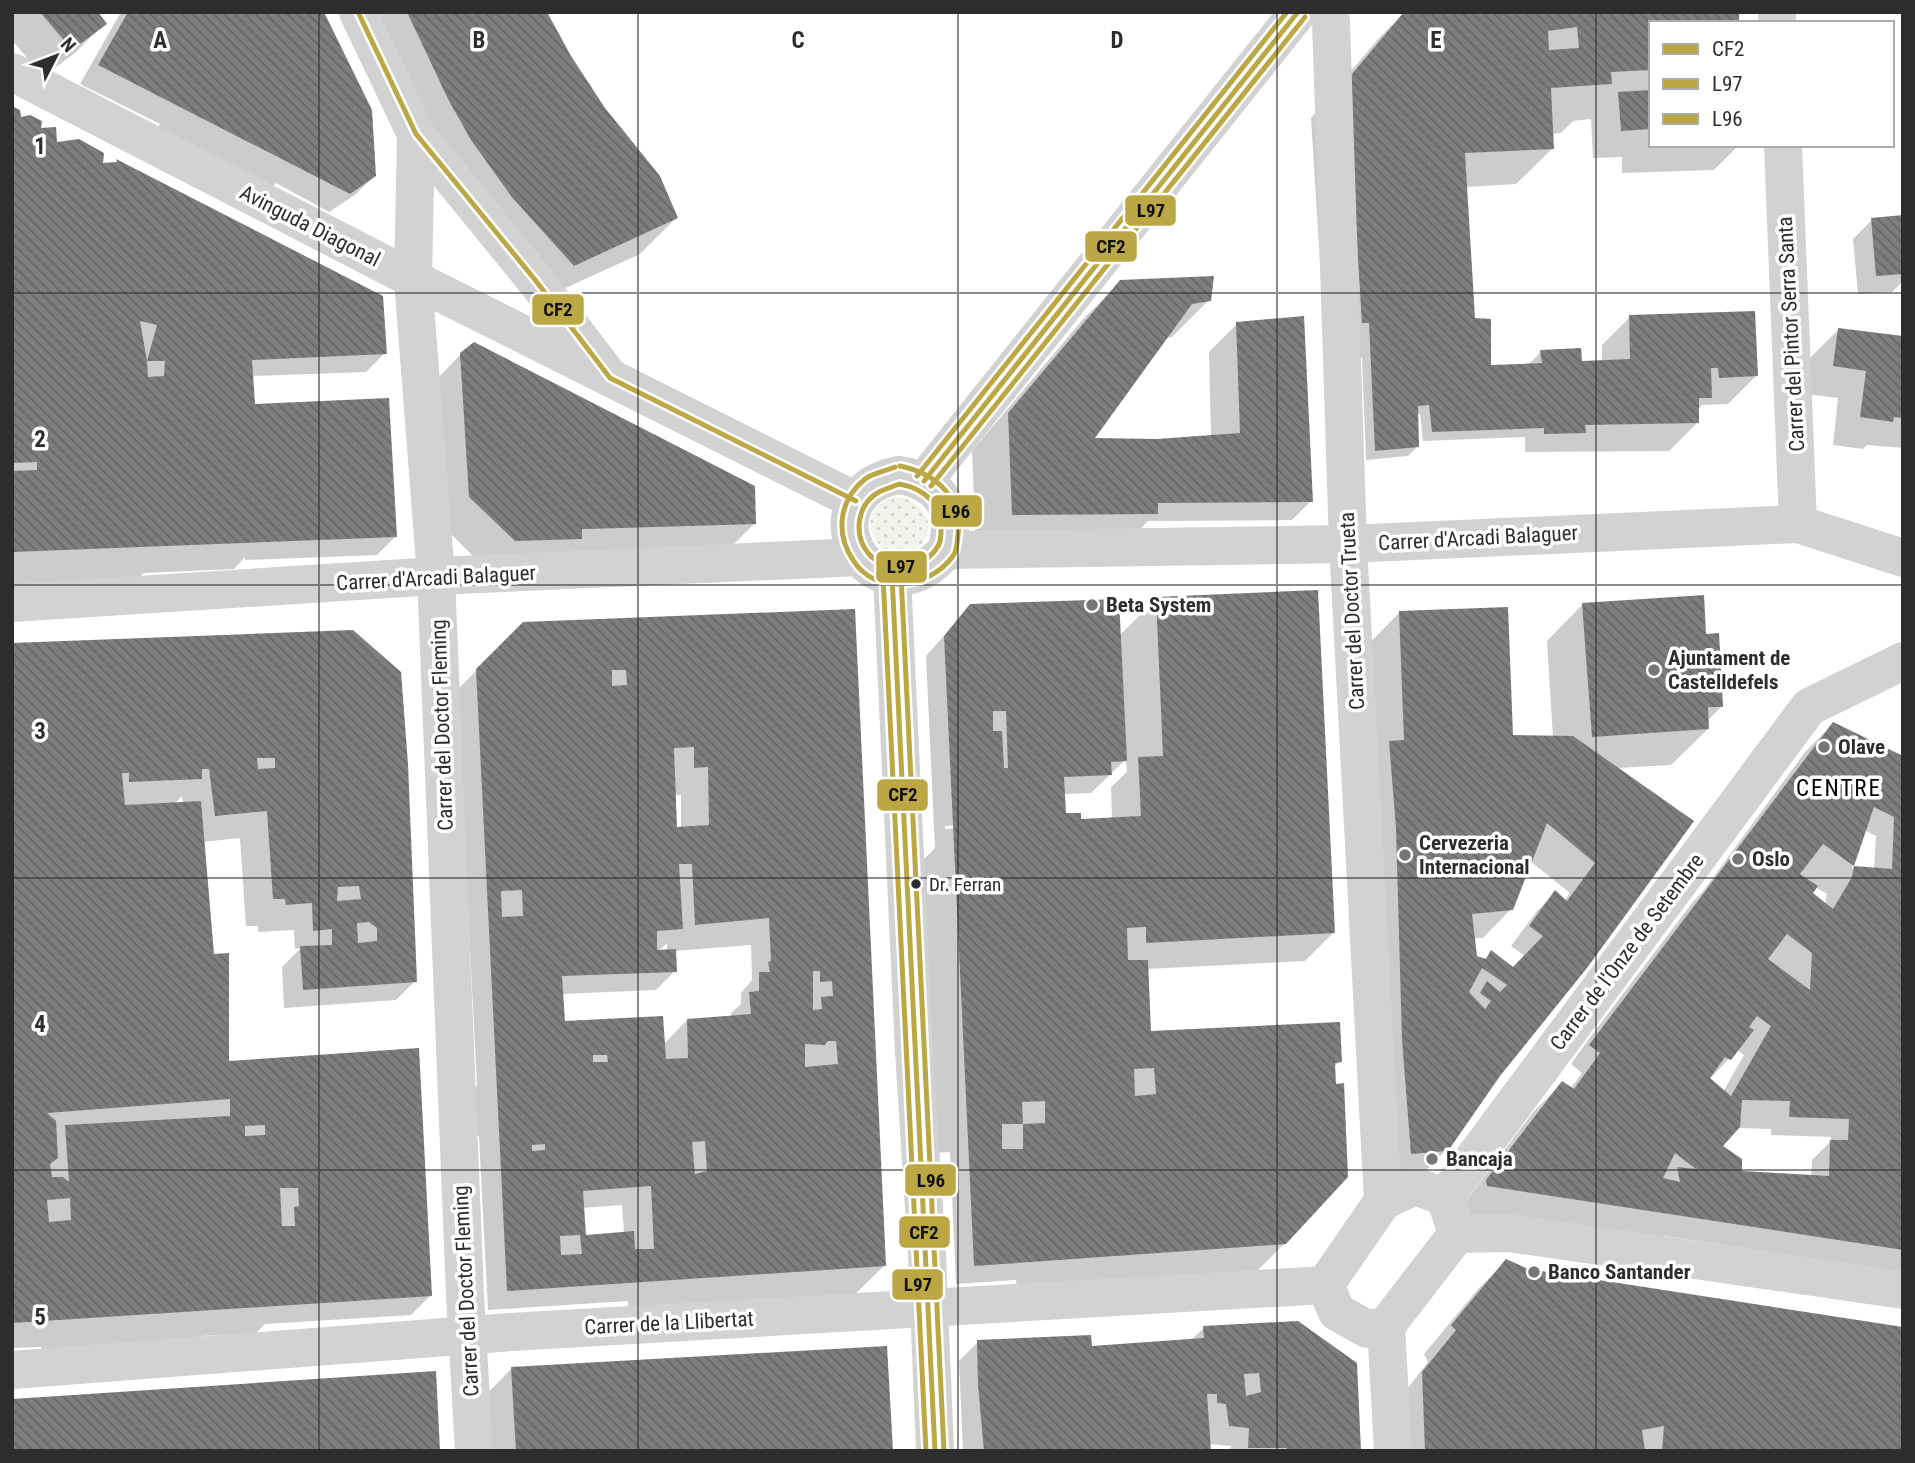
<svg xmlns="http://www.w3.org/2000/svg" width="1915" height="1463" font-family="'Roboto Condensed',sans-serif">
<defs>
<pattern id="garden-dots" width="8" height="8" patternUnits="userSpaceOnUse" patternTransform="scale(1.75)"><rect width="8" height="8" fill="#f1f4eb"/><path d="M2 2h.1M6 6h.1" fill="none" stroke="#cfd2ca" stroke-width="1.8" stroke-linecap="round"/></pattern>
<pattern id="building-back-hatch" width="6" height="6" patternUnits="userSpaceOnUse" patternTransform="scale(1.75)"><rect width="6" height="6" fill="#7e7e7e"/><path d="M-1 5l2 2M0 0l6 6M5-1l2 2" fill="none" stroke="#686868"/></pattern>
</defs>
<rect width="100%" height="100%" fill="#fff"/>
<path fill="url(#garden-dots)" d="M895 497C922 498 942 528 917 548 909 554 900 554 890 556 866 536 860 508 895 497Z"/>
<g fill="#0003" fill-rule="evenodd">
<path d="M12 12H96L104 24 76 52 43 77 12 40Z"/>
<path d="M121 12H322L375 175 355 195 329 212 276 183 267 192 155 135 160 124 80 84Z"/>
<path d="M380 12H544L570 57 676 218 640 254 537 301 363 30Z"/>
<path d="M1405 12 1651 23V145H1739L1714 170 1622 173V157L1593 158 1591 119 1573 121 1561 133 1552 134 1553 148 1516 184 1465 187 1473 318 1489 367 1527 366 1541 352 1581 365 1602 362V345L1630 317 1757 375 1728 404 1702 405 1697 410 1698 422 1669 451 1525 452V437L1423 441 1420 414H1416L1417 447 1408 456 1366 460 1362 357 1326 359 1311 118 1379 38Z"/>
<path d="M12 108 19 119 39 129 56 143 101 165 114 164 117 162 385 353 366 372 251 376 253 406 396 536 377 555 245 560V557L234 569 144 573 135 581 12 586Z"/>
<path d="M1903 217V281L1892 292 1858 294 1853 239 1872 220Z"/>
<path d="M1121 282 1209 300 1172 337 1165 338 1091 440 1158 441 1211 437 1209 352 1237 324 1311 501 1292 520 1148 521 1120 550H976L972 451 1084 318Z"/>
<path d="M1838 330 1903 337V448L1867 445 1863 449 1833 445 1838 398 1806 394 1810 358Z"/>
<path d="M461 354 754 524 726 552 486 569 442 525 433 383Z"/>
<path d="M1157 598 1333 933 1305 961 1147 969 1150 1032 1340 1061 1333 1068 1285 1243 1256 1272 1017 1289 1016 1280 956 1284 950 1152 918 1154 904 879 935 848 926 656 971 605 1119 636ZM1126 759 1127 772 1111 787 1112 819 1076 821 1064 814 1063 794 1091 793ZM1047 820V823L945 829V826Z"/>
<path d="M1583 604 1705 636 1722 706 1707 721 1708 729 1671 765 1617 768 1692 821 1498 1076 1446 1150 1418 1179 1384 1182 1350 663 1399 613 1512 737 1553 738 1547 641ZM1530 861 1570 893 1564 901 1555 893 1537 911 1511 946 1525 956 1513 969 1491 952 1484 960 1475 957 1473 938H1483L1511 909Z"/>
<path d="M853 611 884 1266 847 1302 628 1309V1301L488 1310 479 1136 470 1137 468 1095 477 1086 457 690 524 623ZM674 795H681V828L676 829ZM667 943V951L658 952ZM751 945 752 980 741 993V1004L731 1013 732 1017 687 1020 663 1045 563 1022 561 994 656 990 675 971 674 951ZM622 1205 624 1233 584 1236 582 1208Z"/>
<path d="M353 632 415 981 396 1000 284 1008 282 967 301 948 295 949 294 930 258 932V926H246L240 838 202 842 212 955 228 1063 430 1296 411 1315 265 1324 256 1333 202 1336 193 1344 42 1354 41 1347 12 1348V644ZM182 796 183 804H174Z"/>
<path d="M1833 724 1903 758V1272L1664 1236 1655 1245 1459 1213V1210L1534 1111 1562 1083 1570 1089 1582 1073 1571 1064 1591 1036 1692 903 1704 890 1805 752ZM1864 830 1876 836 1874 869 1852 868ZM1815 887 1827 894 1825 905 1810 894ZM1737 1050 1744 1055 1723 1092 1708 1081ZM1737 1128 1771 1129V1135L1831 1137V1141L1812 1160 1811 1177 1741 1173 1721 1146Z"/>
<path d="M1507 1261 1903 1451H1406L1404 1393 1428 1362 1424 1354 1478 1289Z"/>
<path d="M1204 1328 1361 1451H1230L1231 1446 1209 1444V1451H963L959 1361 978 1342 1090 1348 1190 1341Z"/>
<path d="M512 1368 891 1451H478L476 1405Z"/>
</g>
<g fill="url(#building-back-hatch)" fill-rule="evenodd">
<path d="M40 12H98L107 24 72 50Z"/>
<path d="M128 12H324L372 110 376 176 350 194 98 65Z"/>
<path d="M407 12H547L571 56 605 108 660 176 678 218 574 266 511 196 471 140 448 99Z"/>
<path d="M1404 12H1739V23H1651V70L1611 72 1612 84 1551 88 1554 149 1465 153 1475 318 1491 319V365L1542 363 1540 350 1581 348 1582 361 1630 359 1629 315 1755 311 1758 376 1719 378 1718 368H1711L1712 398H1699V423L1585 425 1586 433 1544 434V428L1432 432 1429 405 1418 406 1419 447 1375 451 1369 323H1362L1347 80ZM1577 27 1579 48 1549 50 1548 31Z"/>
<path d="M1651 90V129L1621 131 1618 92Z"/>
<path d="M12 106 20 110 21 117 30 115 42 121 41 128 56 127 57 142 79 139 104 153 103 163 117 162 116 159 383 296 387 354 252 360 255 404 389 398 397 537 12 552V471L37 470V462L12 463ZM140 321 157 325 147 361ZM147 361H165L164 376 148 377Z"/>
<path d="M1903 215V274L1876 276 1871 218Z"/>
<path d="M1214 276 1211 301 1192 304 1095 438 1157 439 1240 433 1236 322 1304 316 1313 502 1158 503V514L1012 515 1008 413 1120 280Z"/>
<path d="M1838 328 1903 336V418L1894 417 1893 422 1860 417 1866 371 1833 366Z"/>
<path d="M474 342 755 486 756 524 587 529H582V539L515 541 469 497 460 353Z"/>
<path d="M1318 590 1335 933 1146 943V927L1127 928 1128 960H1148L1151 1031 1340 1022 1342 1062 1335 1063 1336 1084 1344 1083 1348 1177 1286 1244 974 1266 944 636 970 604 1119 599 1127 761 1111 762 1112 775 1064 777 1066 813H1081V819L1141 816 1138 757 1163 756 1156 597ZM993 711H1006L1008 768H1004L1002 731H993ZM1154 1068 1156 1094 1135 1096 1134 1069ZM1045 1101V1123L1023 1124V1149H1002V1124H1023L1022 1102Z"/>
<path d="M1704 595 1706 634 1719 633 1723 707H1708L1709 729 1592 737 1582 603Z"/>
<path d="M1508 607 1513 735 1573 736 1694 821 1587 968 1500 1076 1448 1151 1411 1154 1402 1040 1396 828 1389 741 1404 740 1399 611ZM1547 823 1595 863 1567 901 1555 890 1529 926 1543 936 1513 967 1491 950 1486 959 1477 956 1472 914 1513 910ZM1482 968 1507 985 1500 992 1487 981 1480 993 1491 1001 1485 1009 1469 992Z"/>
<path d="M855 609 886 1266 507 1291 476 669 523 622ZM612 670H626L627 685 612 686ZM694 747V768L708 767 709 825 677 827 674 748ZM679 864H692L695 925 769 918 771 961 768 962 770 972H759V991L749 992 751 1014 687 1019 688 1058 666 1059 663 1016 565 1021 562 976 677 972 676 949 657 950V931L683 929ZM522 890 523 916 502 917 501 891ZM813 971H820V982L832 981 833 996 821 997 822 1009 813 1010ZM828 1041H836L838 1064 805 1067V1044L825 1045ZM593 1055H607L608 1062H593ZM705 1141 707 1171 695 1174 692 1142ZM545 1144V1150L532 1151V1145ZM651 1186 654 1249H635L634 1231 586 1235 583 1191ZM580 1235 582 1254 561 1255 560 1236Z"/>
<path d="M353 630 401 672 408 764 417 982 303 990 300 946 332 945V929L313 931 312 903 286 905 285 899H273L267 811 215 816 209 769H202V779L129 782V773H122L125 805 201 801 214 954 229 953V1061L419 1048 432 1296 12 1323V643ZM257 758H275V768L258 769ZM359 886 361 899 337 901 338 887ZM369 922 377 928V941L358 943 357 923ZM230 1099V1116L65 1125 69 1182 63 1177H52L50 1164 58 1158 56 1121 47 1113ZM265 1125V1135L245 1136V1126ZM280 1188H298L299 1206 294 1207 295 1226H282ZM70 1198 71 1220 49 1222 47 1200Z"/>
<path d="M1833 722 1903 756V1250L1487 1186 1486 1180 1562 1081 1574 1089 1600 1053 1589 1045ZM1874 807 1894 817 1892 869 1854 866 1852 877 1833 909 1813 893 1818 886 1800 874 1823 844 1854 866ZM1787 934 1812 953 1810 990 1768 959ZM1757 1016 1771 1026 1731 1096 1710 1078 1725 1057 1731 1060 1754 1030 1749 1027ZM1742 1100 1790 1101 1789 1117 1849 1119 1848 1140H1830L1829 1176 1742 1171V1159L1723 1146 1740 1127ZM1675 1153 1696 1169 1677 1167 1680 1182 1663 1178Z"/>
<path d="M1506 1259 1528 1269 1903 1327V1451H1662L1664 1426 1642 1430 1645 1451H1425L1422 1372 1456 1330 1451 1325Z"/>
<path d="M1298 1321 1357 1363 1361 1451H1287V1448H1248L1249 1428 1229 1426 1226 1404 1217 1403V1394H1207L1211 1451H984L978 1385 977 1340 1091 1335 1092 1346 1204 1338 1203 1326ZM1259 1373 1261 1392 1246 1396 1244 1374Z"/>
<path d="M887 1346 893 1451H516L511 1367Z"/>
<path d="M436 1371 440 1451H12V1399Z"/>
</g>
<g fill="none" stroke-linecap="round" stroke-linejoin="round">
<g stroke="#d2d2d2" stroke-width="38">
<path d="M358 12 416 134 413 279 436 576 465 1295 474 1451"/>
<path d="M1777 12V23"/>
<path d="M1331 21 1348 544 1383 1201"/>
<path d="M12 72 413 279 856 501"/>
<path d="M416 134 536 281 604 370"/>
<path d="M1783 145 1798 524"/>
<path d="M898 475C925 478 948 494 950 523 951 531 948 542 947 550 938 559 929 568 917 573 855 598 812 493 898 475Z"/>
<path d="M924 481 1298 12"/>
<path d="M947 550 1348 544 1798 524 1903 558"/>
<path d="M892 576 914 1051 927 1255 935 1451"/>
<path d="M12 603 436 576 860 557"/>
<path d="M1415 1186 1445 1197 1457 1234 1386 1326 1367 1329 1337 1312 1325 1285 1383 1201Z"/>
<path d="M1445 1197 1809 707 1903 661"/>
<path d="M1457 1234 1509 1233 1903 1290"/>
<path d="M1386 1326 1393 1451"/>
<path d="M12 1370 511 1332 1325 1285"/>
</g>
<g stroke="#fff" stroke-width="10">
<g id="bus-1">
<path d="M358 12 416 134 536 281 610 378 856 501"/>
<path d="M924 481 1298 12"/>
<path d="M892 576 935 1451"/>
</g>
</g>
<g stroke="#fff" stroke-width="10">
<g id="bus-2">
<path d="M899 484C923 488 943 504 941 531 941 535 940 543 938 546 924 571 886 574 868 553 853 534 857 504 879 492 885 489 892 487 899 484Z"/>
<path d="M931 486 1305 17"/>
<path d="M883 576 926 1451"/>
</g>
</g>
<g stroke="#fff" stroke-width="10">
<g id="bus-3">
<path d="M895 467C886 471 873 473 865 479 839 500 835 533 853 560 876 597 930 588 953 556 957 551 957 542 958 535 963 497 935 473 900 466"/>
<path d="M917 476 1287 12"/>
<path d="M901 576 944 1451"/>
</g>
</g>
<use href="#bus-1" stroke="#bca745" stroke-width="5"/>
<use href="#bus-2" stroke="#bca745" stroke-width="5"/>
<use href="#bus-3" stroke="#bca745" stroke-width="5"/>
</g>
<path fill="none" stroke="#2d2d2d" stroke-width="2" stroke-opacity="0.55" d="M319 12V1451M638 12V1451M958 12V1451M1277 12V1451M1596 12V1451M12 293H1903M12 585H1903M12 878H1903M12 1170H1903"/>
<g fill="#767676" stroke="#fff" stroke-width="2.5">
<circle cx="1092" cy="605" r="7"/>
<circle cx="1654" cy="670" r="7"/>
<circle cx="1824" cy="747" r="7"/>
<circle cx="1405" cy="855" r="7"/>
<circle cx="1738" cy="859" r="7"/>
<circle cx="1432" cy="1159" r="7"/>
<circle cx="1534" cy="1272" r="7"/>
</g>
<circle fill="#2d2d2d" stroke="#fff" stroke-width="2.5" cx="916" cy="884" r="6"/>
<g text-anchor="middle" dominant-baseline="central" stroke-width="7" stroke-linejoin="round" paint-order="stroke">
<g font-size="19" fill="#2d2d2d" stroke="#fff" text-anchor="start">
<text x="929" y="884">Dr. Ferran</text>
</g>
<g font-size="21" fill="#2d2d2d" stroke="#fff">
<text transform="translate(310 226) rotate(27)">Avinguda Diagonal</text>
<text transform="translate(1791 334) rotate(-93)">Carrer del Pintor Serra Santa</text>
<text transform="translate(1478 538) rotate(-3)">Carrer d'Arcadi Balaguer</text>
<text transform="translate(436 578) rotate(-3)">Carrer d'Arcadi Balaguer</text>
<text transform="translate(1352 611) rotate(-93)">Carrer del Doctor Trueta</text>
<text transform="translate(442 725) rotate(-92)">Carrer del Doctor Fleming</text>
<text transform="translate(1627 952) rotate(-53)">Carrer de l'Onze de Setembre</text>
<text transform="translate(466 1291) rotate(-93)">Carrer del Doctor Fleming</text>
<text transform="translate(669 1323) rotate(-3)">Carrer de la Llibertat</text>
</g>
<g font-size="21" font-weight="bold" fill="#2d2d2d" stroke="#fff" text-anchor="start">
<text x="1106" y="605">Beta System</text>
<text x="1668" y="658">Ajuntament de<tspan x="1668" dy="24">Castelldefels</tspan></text>
<text x="1838" y="747">Olave</text>
<text x="1419" y="843">Cervezeria<tspan x="1419" dy="24">Internacional</tspan></text>
<text x="1752" y="859">Oslo</text>
<text x="1446" y="1159">Bancaja</text>
<text x="1548" y="1272">Banco Santander</text>
</g>
<g font-size="23" letter-spacing="2" fill="#000" stroke="#fff">
<text x="1839" y="788">CENTRE</text>
</g>
</g>
<g font-size="23" text-anchor="middle" font-weight="bold" fill="#2d2d2d" stroke="#fff" stroke-width="7" stroke-linejoin="round" paint-order="stroke">
<text x="160" y="48">A</text>
<text x="479" y="48">B</text>
<text x="798" y="48">C</text>
<text x="1117" y="48">D</text>
<text x="1436" y="48">E</text>
<text x="40" y="154">1</text>
<text x="40" y="447">2</text>
<text x="40" y="739">3</text>
<text x="40" y="1032">4</text>
<text x="40" y="1325">5</text>
</g>
<g stroke="#fff" stroke-width="2.5">
<rect x="1124" y="194" width="53" height="33" rx="7" fill="#bca745"/>
<rect x="1084" y="230" width="54" height="33" rx="7" fill="#bca745"/>
<rect x="531" y="293" width="54" height="33" rx="7" fill="#bca745"/>
<rect x="930" y="494" width="53" height="34" rx="7" fill="#bca745"/>
<rect x="875" y="550" width="53" height="34" rx="7" fill="#bca745"/>
<rect x="876" y="778" width="53" height="34" rx="7" fill="#bca745"/>
<rect x="904" y="1163" width="53" height="34" rx="7" fill="#bca745"/>
<rect x="898" y="1215" width="53" height="34" rx="7" fill="#bca745"/>
<rect x="891" y="1268" width="53" height="33" rx="7" fill="#bca745"/>
</g>
<g font-size="19" text-anchor="middle" font-weight="bold" fill="#111">
<text x="1151" y="217">L97</text>
<text x="1111" y="253">CF2</text>
<text x="558" y="316">CF2</text>
<text x="956" y="518">L96</text>
<text x="901" y="573">L97</text>
<text x="903" y="801">CF2</text>
<text x="931" y="1187">L96</text>
<text x="924" y="1239">CF2</text>
<text x="918" y="1291">L97</text>
</g>
<rect width="1915" height="1463" fill="none" stroke="#2d2d2d" stroke-width="28"/>
<rect x="1649" y="21" width="245" height="126" fill="#ffffff" stroke="#ababab" stroke-width="2"/>
<rect x="1663" y="44" width="35" height="10" fill="#bca745" stroke="#ababab" stroke-width="2"/>
<text x="1712" y="56" font-size="21" fill="#2d2d2d">CF2</text>
<rect x="1663" y="79" width="35" height="10" fill="#bca745" stroke="#ababab" stroke-width="2"/>
<text x="1712" y="91" font-size="21" fill="#2d2d2d">L97</text>
<rect x="1663" y="114" width="35" height="10" fill="#bca745" stroke="#ababab" stroke-width="2"/>
<text x="1712" y="126" font-size="21" fill="#2d2d2d">L96</text>
<g transform="translate(56 56) rotate(48)" stroke="#ffffff" stroke-width="5" paint-order="stroke">
<path d="M0-5L12 26L0 18L-12 26Z" fill="#2d2d2d"/>
<text y="-10" font-size="19" font-weight="bold" text-anchor="middle" fill="#2d2d2d">N</text>
</g>
</svg>
